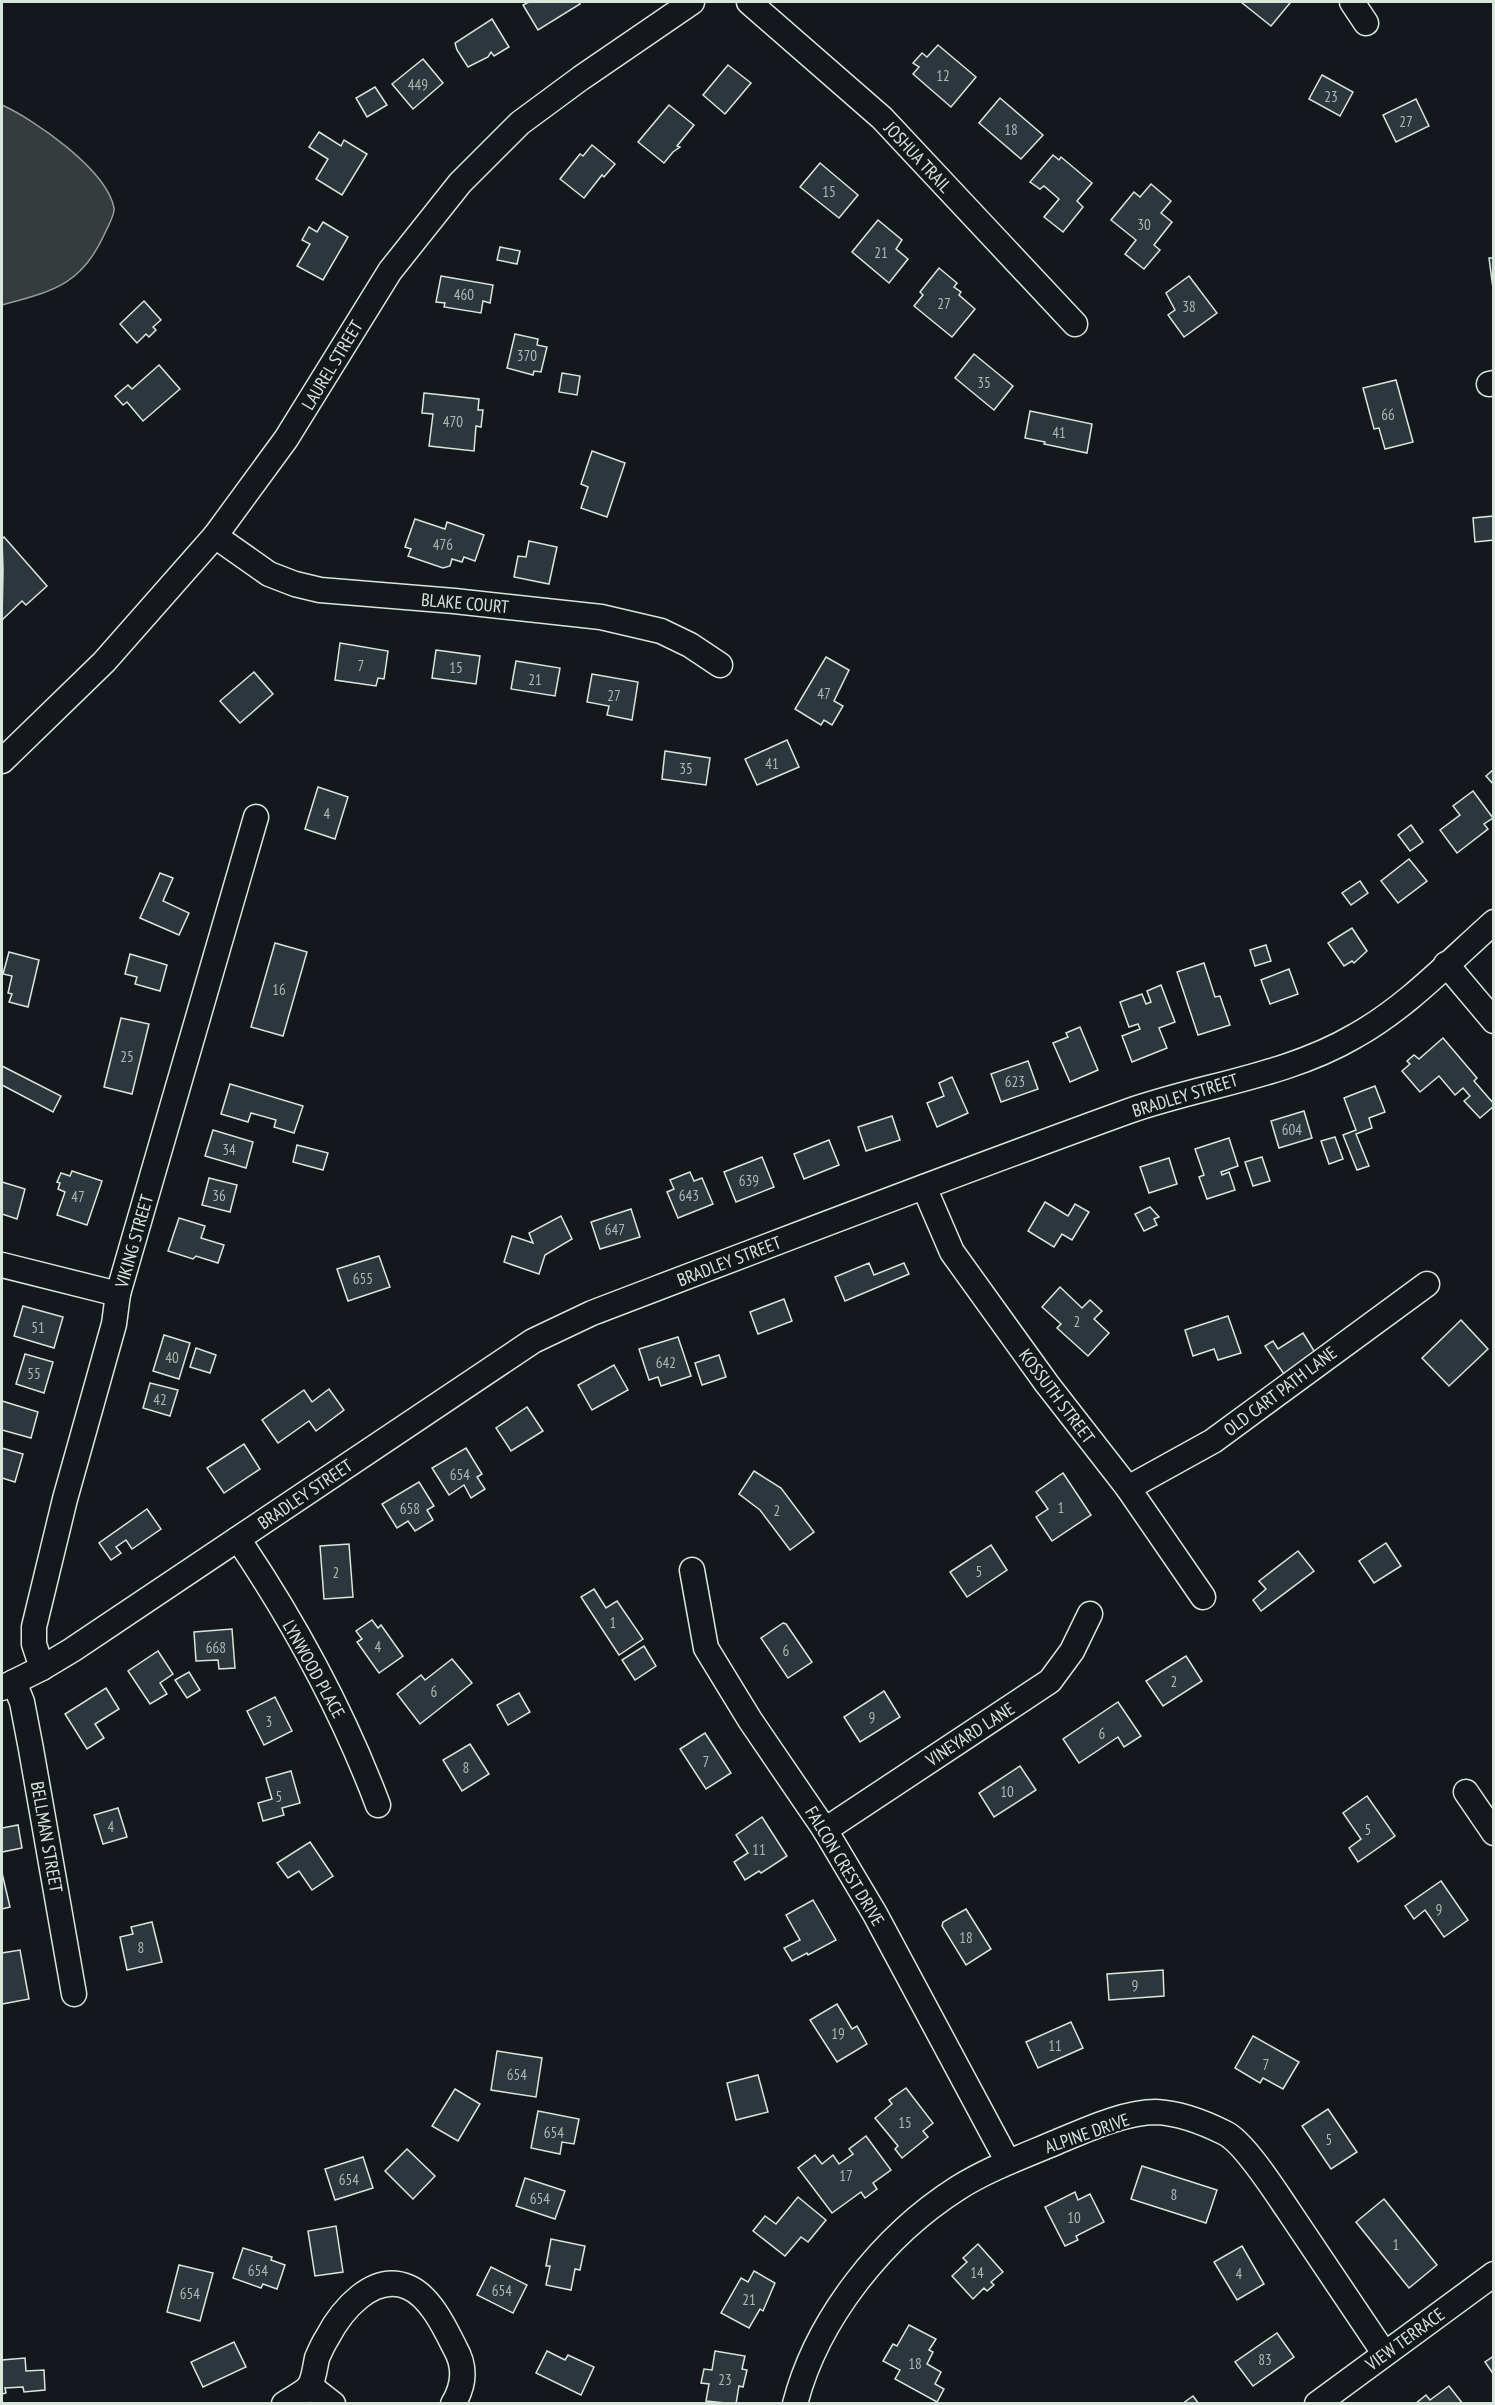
<svg xmlns="http://www.w3.org/2000/svg" width="1495" height="2405" font-family="'PT Sans Narrow',sans-serif">
<rect width="100%" height="100%" fill="#14181c"/>
<path fill="#363b3e" stroke="#939e99" stroke-width="1.5" d="M2 105C35 120 107 170 114 208 115 215 108 226 105 233 82 285 53 291 2 305Z"/>
<g fill="#2c363c" stroke="#d8e6dc" stroke-width="1.5">
<path d="M529 2H579L580 4 538 30 523 5Z"/>
<path d="M1241 2H1288L1290 3 1271 26Z"/>
<path d="M492 19 509 47 494 56 491 52 488 57 468 67 457 50 455 43Z"/>
<path d="M938 45 976 77 951 107 913 74 919 67 913 63 922 53 927 57Z"/>
<path d="M423 59 443 83 413 109 392 84Z"/>
<path d="M728 65 751 83 725 114 703 95Z"/>
<path d="M1322 75 1353 92 1340 116 1309 99Z"/>
<path d="M375 87 387 105 367 117 356 98Z"/>
<path d="M1000 98 1043 135 1021 159 979 123Z"/>
<path d="M1416 99 1429 126 1396 142 1383 115Z"/>
<path d="M669 105 694 125 677 146 680 147 673 152 664 163 638 142Z"/>
<path d="M319 132 341 146 344 140 367 154 342 195 316 179 328 159 309 147Z"/>
<path d="M592 145 615 164 604 177 602 175 584 198 560 179 580 154 583 156Z"/>
<path d="M1053 155 1059 160 1061 157 1092 183 1077 201 1083 207 1063 232 1044 217 1059 199 1044 186 1040 189 1030 182Z"/>
<path d="M820 163 858 195 839 218 800 187Z"/>
<path d="M1151 184 1171 201 1161 213 1172 222 1154 245 1160 250 1144 269 1125 254 1136 240 1111 220 1134 192 1140 197Z"/>
<path d="M878 220 902 240 896 249 908 259 889 283 852 252Z"/>
<path d="M323 222 348 237 323 280 297 266 310 244 302 240 309 227 317 232Z"/>
<path d="M500 247 520 251 517 264 497 260Z"/>
<path d="M1489 258H1494V296Z"/>
<path d="M939 268 957 283 954 287 961 292 959 295 975 309 952 337 914 306 923 295 920 292Z"/>
<path d="M441 276 493 285 490 303 483 301 481 313 444 307 445 303 436 302Z"/>
<path d="M1189 276 1217 313 1184 337 1168 315 1175 310 1166 293Z"/>
<path d="M144 301 161 320 153 327 156 330 149 337 146 334 137 343 120 324Z"/>
<path d="M515 334 538 339 537 345 547 347 541 372 534 371 533 375 507 368Z"/>
<path d="M974 354 1013 386 994 410 955 378Z"/>
<path d="M159 365 180 389 143 421 127 402 123 405 115 396 128 385 132 389Z"/>
<path d="M562 373 580 376 577 395 559 392Z"/>
<path d="M1396 380 1413 442 1385 449 1379 428 1374 429 1363 388Z"/>
<path d="M424 393 479 399 478 410H483L481 427 476 426 474 451 429 446 433 414 422 413Z"/>
<path d="M1030 411 1092 424 1087 453 1044 444 1045 442 1025 438Z"/>
<path d="M592 451 625 463 607 517 581 508 588 487 581 484Z"/>
<path d="M1493 511H1494V540L1475 542 1473 518 1493 516Z"/>
<path d="M415 519 445 529 447 522 484 535 475 561 464 557 462 562 452 559 450 566 443 568 408 556 411 549 405 547Z"/>
<path d="M4 537 47 586 26 605 22 601 2 620 3 570 2 539Z"/>
<path d="M529 541 557 547 549 584 514 577 518 556 526 557Z"/>
<path d="M340 643 388 651 384 679 378 678 376 686 335 680Z"/>
<path d="M436 650 480 656 476 684 432 678Z"/>
<path d="M826 657 849 670 834 701 843 706 832 725 824 720 821 725 795 709Z"/>
<path d="M516 661 560 668 555 696 511 689Z"/>
<path d="M254 672 273 694 240 723 220 701Z"/>
<path d="M592 674 638 682 632 720 607 715 609 706 587 702Z"/>
<path d="M787 740 799 767 757 785 745 759Z"/>
<path d="M665 751 710 758 706 785 662 779Z"/>
<path d="M1494 769V785L1486 776Z"/>
<path d="M318 787 348 797 335 839 305 829Z"/>
<path d="M1473 791 1493 818 1484 824 1488 829 1457 853 1440 830 1460 815 1453 806Z"/>
<path d="M1411 825 1423 842 1410 851 1398 835Z"/>
<path d="M1409 859 1427 881 1398 903 1381 881Z"/>
<path d="M160 873 173 878 163 901 189 913 179 935 140 918Z"/>
<path d="M1360 881 1368 893 1351 905 1342 893Z"/>
<path d="M1352 928 1367 951 1354 963 1352 961 1344 966 1328 943Z"/>
<path d="M275 943 307 952 283 1036 251 1027Z"/>
<path d="M1266 945 1271 961 1255 966 1250 950Z"/>
<path d="M9 952 39 960 28 1007 9 1002 12 994 8 993 12 976 3 974Z"/>
<path d="M130 954 167 965 160 991 135 984 137 977 125 974Z"/>
<path d="M1204 963 1215 997 1220 996 1230 1025 1198 1035 1177 972Z"/>
<path d="M1289 969 1298 994 1270 1004 1261 980Z"/>
<path d="M1161 985 1175 1022 1159 1028 1167 1048 1132 1062 1122 1036 1140 1029 1138 1024 1129 1027 1120 1002 1142 994 1146 1004 1151 1002 1147 991Z"/>
<path d="M121 1018 149 1024 132 1094 104 1087Z"/>
<path d="M1080 1027 1098 1070 1070 1082 1053 1043 1068 1037 1066 1033Z"/>
<path d="M1443 1038 1477 1078 1474 1081 1494 1104V1106L1480 1118 1464 1101 1470 1096 1463 1088 1455 1095 1439 1076 1420 1092 1402 1071 1410 1064 1407 1061 1414 1055 1419 1059Z"/>
<path d="M1028 1061 1038 1089 1001 1102 991 1074Z"/>
<path d="M2 1066 61 1096 53 1112 2 1085Z"/>
<path d="M952 1077 968 1113 937 1127 927 1103 944 1096 939 1083Z"/>
<path d="M230 1084 303 1106 294 1133 274 1127 276 1120 251 1113 248 1122 221 1114Z"/>
<path d="M1375 1086 1385 1112 1369 1118 1372 1128 1356 1134 1369 1166 1357 1170 1343 1135 1356 1130 1344 1098Z"/>
<path d="M1304 1111 1312 1138 1279 1148 1271 1121Z"/>
<path d="M892 1116 900 1140 866 1151 858 1127Z"/>
<path d="M213 1130 253 1142 246 1168 205 1156Z"/>
<path d="M1335 1137 1343 1159 1329 1164 1321 1141Z"/>
<path d="M1229 1138 1238 1166 1221 1172 1222 1175 1229 1172 1235 1190 1207 1199 1199 1177 1204 1175 1195 1149Z"/>
<path d="M829 1140 839 1165 804 1179 794 1154Z"/>
<path d="M297 1145 328 1153 323 1170 293 1162Z"/>
<path d="M762 1157 774 1187 736 1202 724 1172Z"/>
<path d="M1262 1157 1270 1181 1253 1186 1245 1162Z"/>
<path d="M1169 1158 1177 1184 1149 1193 1140 1167Z"/>
<path d="M72 1171 102 1181 87 1225 57 1215 65 1192 58 1189 60 1183 57 1182 61 1173 70 1176Z"/>
<path d="M690 1172 694 1181 702 1178 713 1204 678 1218 667 1192 674 1189 670 1180Z"/>
<path d="M209 1178 237 1185 230 1212 202 1205Z"/>
<path d="M2 1182 25 1189 17 1219 2 1214Z"/>
<path d="M1045 1202 1068 1216 1075 1204 1089 1212 1072 1240 1062 1234 1054 1247 1028 1231Z"/>
<path d="M1150 1207 1159 1217 1154 1219 1157 1225 1144 1231 1135 1214Z"/>
<path d="M631 1209 640 1237 600 1249 591 1222Z"/>
<path d="M561 1216 572 1239 545 1255 539 1274 504 1262 512 1236 533 1243 529 1233Z"/>
<path d="M179 1218 205 1226 201 1238 224 1245 218 1263 196 1256 193 1259 168 1251Z"/>
<path d="M379 1256 390 1287 348 1301 337 1269Z"/>
<path d="M869 1263 874 1275 904 1263 909 1274 845 1301 835 1277Z"/>
<path d="M1060 1287 1082 1308 1090 1300 1102 1311 1094 1319 1109 1333 1088 1356 1057 1328 1061 1324 1042 1307Z"/>
<path d="M784 1299 792 1321 758 1334 750 1312Z"/>
<path d="M23 1306 63 1317 54 1348 14 1336Z"/>
<path d="M1228 1316 1241 1353 1218 1360 1214 1349 1193 1356 1185 1330Z"/>
<path d="M1461 1320 1488 1349 1449 1386 1422 1358Z"/>
<path d="M1303 1333 1316 1354 1284 1374 1265 1346 1273 1341 1278 1349Z"/>
<path d="M164 1335 190 1343 179 1379 153 1371Z"/>
<path d="M678 1337 691 1376 661 1386 658 1377 649 1380 639 1349Z"/>
<path d="M196 1348 216 1355 210 1373 190 1367Z"/>
<path d="M25 1354 53 1362 44 1393 16 1384Z"/>
<path d="M719 1355 726 1377 702 1385 695 1363Z"/>
<path d="M614 1365 628 1390 592 1410 578 1385Z"/>
<path d="M150 1383 178 1390 170 1416 143 1408Z"/>
<path d="M329 1389 344 1410 316 1431 309 1421 278 1443 262 1420 304 1390 312 1402Z"/>
<path d="M2 1401 38 1412 31 1438 2 1430Z"/>
<path d="M527 1407 543 1431 511 1451 496 1428Z"/>
<path d="M244 1444 260 1469 224 1493 207 1468Z"/>
<path d="M2 1448 23 1454 15 1482 2 1478Z"/>
<path d="M466 1448 482 1474 477 1477 485 1489 471 1498 464 1485 449 1495 432 1468Z"/>
<path d="M754 1471 781 1488 814 1532 790 1550 760 1510 739 1494Z"/>
<path d="M1063 1473 1091 1515 1052 1541 1036 1517 1048 1509 1036 1492Z"/>
<path d="M419 1482 434 1506 427 1510 433 1520 415 1531 408 1521 397 1528 382 1504Z"/>
<path d="M147 1509 161 1529 132 1549 126 1540 116 1547 121 1553 111 1560 99 1543Z"/>
<path d="M1386 1543 1401 1566 1374 1583 1359 1561Z"/>
<path d="M349 1544 353 1597 324 1599 320 1546Z"/>
<path d="M991 1545 1007 1570 967 1597 950 1572Z"/>
<path d="M1298 1551 1314 1571 1261 1611 1253 1600 1266 1589 1259 1581Z"/>
<path d="M594 1589 606 1608 617 1601 643 1639 619 1655 581 1597Z"/>
<path d="M372 1620 378 1628 381 1625 403 1656 379 1673 357 1642 362 1639 356 1631Z"/>
<path d="M783 1623 786 1624 812 1662 788 1678 761 1638Z"/>
<path d="M232 1629 235 1668 219 1669 218 1660 196 1661 194 1632Z"/>
<path d="M644 1646 656 1666 635 1680 622 1660Z"/>
<path d="M158 1651 173 1674 160 1683 167 1694 150 1704 128 1671Z"/>
<path d="M1186 1656 1202 1681 1163 1706 1146 1681Z"/>
<path d="M452 1659 472 1683 420 1724 397 1694 421 1675 425 1680Z"/>
<path d="M189 1672 200 1690 187 1698 175 1680Z"/>
<path d="M106 1688 119 1709 95 1724 104 1738 87 1749 65 1714Z"/>
<path d="M884 1691 900 1717 860 1742 844 1717Z"/>
<path d="M519 1693 530 1712 508 1725 497 1705Z"/>
<path d="M275 1697 292 1731 264 1745 247 1711Z"/>
<path d="M1118 1702 1141 1736 1124 1747 1118 1737 1079 1763 1063 1739Z"/>
<path d="M705 1733 731 1773 706 1789 680 1749Z"/>
<path d="M470 1744 489 1774 462 1791 443 1760Z"/>
<path d="M1020 1766 1036 1790 994 1817 979 1793Z"/>
<path d="M291 1771 300 1803 282 1808 284 1815 263 1821 258 1803 272 1799 266 1778Z"/>
<path d="M1367 1796 1395 1836 1358 1862 1349 1848 1361 1839 1343 1813Z"/>
<path d="M118 1808 127 1837 103 1844 94 1815Z"/>
<path d="M762 1817 787 1856 761 1873 759 1871 745 1880 734 1862 748 1853 736 1835Z"/>
<path d="M18 1825 22 1848 2 1852V1828Z"/>
<path d="M310 1842 333 1876 312 1890 299 1871 288 1878 277 1863Z"/>
<path d="M2 1873 10 1907 2 1909Z"/>
<path d="M1441 1881 1468 1920 1444 1937 1425 1910 1414 1919 1405 1906Z"/>
<path d="M813 1900 836 1940 808 1955 807 1953 792 1961 784 1948 800 1940 786 1915Z"/>
<path d="M966 1909 991 1949 966 1965 942 1926 943 1922Z"/>
<path d="M152 1922 162 1962 127 1970 120 1937 133 1934 131 1927Z"/>
<path d="M20 1950 29 1999 2 2004V1953Z"/>
<path d="M1163 1970 1164 1996 1109 2000 1107 1974Z"/>
<path d="M837 2004 852 2029 857 2026 867 2044 837 2062 810 2020Z"/>
<path d="M1071 2022 1083 2048 1038 2068 1026 2042Z"/>
<path d="M1253 2036 1299 2062 1283 2089 1263 2078 1260 2083 1235 2068Z"/>
<path d="M497 2051 542 2058 536 2097 491 2090Z"/>
<path d="M758 2075 768 2112 736 2120 727 2083Z"/>
<path d="M906 2088 933 2123 923 2131 928 2137 902 2158 895 2149 898 2146 875 2118 892 2104 889 2100Z"/>
<path d="M455 2089 480 2104 458 2141 432 2126Z"/>
<path d="M1328 2109 1357 2152 1331 2169 1302 2126Z"/>
<path d="M538 2111 579 2119 574 2144 562 2142 560 2154 531 2148Z"/>
<path d="M866 2136 891 2170 873 2183 877 2189 865 2198 861 2192 832 2213 798 2168 815 2155 822 2164 833 2155 839 2164 853 2154 849 2149Z"/>
<path d="M407 2149 435 2176 413 2199 385 2171Z"/>
<path d="M363 2157 373 2188 335 2200 325 2169Z"/>
<path d="M1142 2166 1217 2190 1206 2223 1131 2199Z"/>
<path d="M525 2178 565 2191 555 2219 516 2206Z"/>
<path d="M1075 2192 1078 2200 1090 2194 1104 2222 1076 2236 1078 2240 1065 2246 1045 2207Z"/>
<path d="M798 2197 826 2220 808 2242 801 2237 785 2256 753 2231 765 2216 776 2224Z"/>
<path d="M1384 2199 1437 2265 1409 2288 1356 2222Z"/>
<path d="M336 2226 343 2272 315 2276 308 2231Z"/>
<path d="M551 2239 585 2246 580 2270 575 2269 571 2290 546 2285 550 2266H546Z"/>
<path d="M978 2244 1003 2272 991 2282 994 2285 987 2291 984 2288 973 2299 952 2276 967 2262 963 2258Z"/>
<path d="M1242 2246 1264 2284 1237 2300 1214 2262Z"/>
<path d="M243 2248 272 2257 271 2260 285 2265 277 2289 263 2284 261 2288 233 2278Z"/>
<path d="M179 2265 213 2273 200 2321 167 2312Z"/>
<path d="M491 2267 527 2285 513 2313 477 2295Z"/>
<path d="M754 2271 775 2283 763 2311 760 2309 749 2328 721 2313 741 2278 748 2282Z"/>
<path d="M909 2325 936 2339 929 2350 933 2352 927 2364 941 2372 935 2384 944 2389 937 2402 895 2379 900 2370 883 2361 893 2344 897 2346Z"/>
<path d="M1277 2333 1294 2357 1253 2386 1235 2362Z"/>
<path d="M234 2342 246 2367 203 2387 191 2362Z"/>
<path d="M547 2351 565 2360 568 2355 594 2367 581 2395 536 2373Z"/>
<path d="M715 2351 745 2356 742 2369 747 2370 743 2387 739 2386 736 2404 706 2401 709 2384 701 2383 704 2369 712 2370Z"/>
<path d="M1494 2356V2375L1485 2362Z"/>
<path d="M25 2358 26 2371 44 2370 45 2390 24 2392 23 2387 5 2388 6 2393 2 2394V2360Z"/>
<path d="M1449 2386 1463 2404H1415L1426 2395 1430 2400Z"/>
<path d="M1193 2396 1199 2404H1182Z"/>
</g>
<g fill="none" stroke-linecap="round" stroke-linejoin="round">
<g stroke="#d8e6dc" stroke-width="27">
<g id="minor">
<path d="M749 2 882 118 1075 324"/>
<path d="M1352 2 1366 23"/>
<path d="M1489 384 1494 383"/>
<path d="M215 536 269 574 295 584 320 590 454 601 601 617 661 631 690 645 720 665"/>
<path d="M2 761 104 662 215 536 286 439 390 271 460 183 520 123 581 78 692 2"/>
<path d="M1446 964 1494 1021"/>
<path d="M924 1187 952 1252 1047 1384 1128 1488 1203 1597"/>
<path d="M2 1265 118 1294"/>
<path d="M1128 1488 1213 1441 1427 1284"/>
<path d="M238 1539C294 1622 343 1712 378 1805"/>
<path d="M692 1570 706 1648 750 1720 825 1830 875 1914 1008 2162"/>
<path d="M42 1668 34 1644V1627L65 1499 114 1324 118 1294 256 817"/>
<path d="M14 1682 22 1702 31 1749 74 1994"/>
<path d="M2 1688 42 1668 72 1650 533 1341 592 1313C770 1245 949 1176 1129 1111 1203 1085 1287 1076 1355 1036 1407 1007 1450 961 1494 922"/>
<path d="M1466 1792 1494 1833"/>
<path d="M825 1830 1050 1681 1072 1651 1090 1614"/>
<path d="M310 2386 333 2404"/>
<path d="M284 2404C291 2399 306 2392 310 2385 314 2378 315 2367 317 2358 320 2351 323 2344 327 2338 341 2311 373 2272 408 2287 430 2296 445 2328 455 2348 466 2367 464 2386 453 2404"/>
<path d="M795 2404C817 2318 884 2235 958 2188 988 2169 1024 2156 1057 2142 1086 2130 1124 2112 1156 2112 1179 2113 1205 2123 1225 2133 1244 2142 1275 2191 1288 2210 1320 2257 1352 2305 1384 2353"/>
<path d="M1317 2404 1494 2274"/>
</g>
</g>
<use href="#minor" stroke="#14181c" stroke-width="24"/>
</g>
<g text-anchor="middle" dominant-baseline="central" stroke-width="4.5" stroke-linejoin="round" paint-order="stroke">
<g font-size="15" fill="#adbab4">
<text x="943" y="75">12</text>
<text x="418" y="84">449</text>
<text x="1331" y="96">23</text>
<text x="1406" y="121">27</text>
<text x="1011" y="129">18</text>
<text x="829" y="191">15</text>
<text x="1144" y="224">30</text>
<text x="881" y="252">21</text>
<text x="464" y="294">460</text>
<text x="944" y="303">27</text>
<text x="1189" y="306">38</text>
<text x="527" y="355">370</text>
<text x="984" y="382">35</text>
<text x="1388" y="414">66</text>
<text x="453" y="421">470</text>
<text x="1059" y="432">41</text>
<text x="443" y="544">476</text>
<text x="361" y="665">7</text>
<text x="456" y="667">15</text>
<text x="535" y="679">21</text>
<text x="824" y="693">47</text>
<text x="614" y="695">27</text>
<text x="772" y="763">41</text>
<text x="686" y="768">35</text>
<text x="327" y="813">4</text>
<text x="279" y="989">16</text>
<text x="127" y="1056">25</text>
<text x="1015" y="1081">623</text>
<text x="1292" y="1129">604</text>
<text x="229" y="1149">34</text>
<text x="749" y="1180">639</text>
<text x="219" y="1195">36</text>
<text x="689" y="1195">643</text>
<text x="78" y="1196">47</text>
<text x="615" y="1229">647</text>
<text x="363" y="1278">655</text>
<text x="1077" y="1321">2</text>
<text x="38" y="1327">51</text>
<text x="172" y="1357">40</text>
<text x="666" y="1362">642</text>
<text x="34" y="1373">55</text>
<text x="160" y="1399">42</text>
<text x="460" y="1474">654</text>
<text x="1061" y="1507">1</text>
<text x="410" y="1508">658</text>
<text x="777" y="1510">2</text>
<text x="979" y="1571">5</text>
<text x="336" y="1572">2</text>
<text x="613" y="1622">1</text>
<text x="378" y="1646">4</text>
<text x="216" y="1647">668</text>
<text x="786" y="1650">6</text>
<text x="1174" y="1681">2</text>
<text x="434" y="1691">6</text>
<text x="872" y="1717">9</text>
<text x="269" y="1721">3</text>
<text x="1102" y="1733">6</text>
<text x="706" y="1761">7</text>
<text x="466" y="1767">8</text>
<text x="1007" y="1791">10</text>
<text x="279" y="1796">5</text>
<text x="111" y="1826">4</text>
<text x="1368" y="1829">5</text>
<text x="759" y="1849">11</text>
<text x="1439" y="1909">9</text>
<text x="966" y="1937">18</text>
<text x="141" y="1947">8</text>
<text x="1135" y="1985">9</text>
<text x="838" y="2033">19</text>
<text x="1055" y="2045">11</text>
<text x="1266" y="2064">7</text>
<text x="517" y="2074">654</text>
<text x="905" y="2122">15</text>
<text x="554" y="2132">654</text>
<text x="1329" y="2139">5</text>
<text x="846" y="2175">17</text>
<text x="349" y="2179">654</text>
<text x="1174" y="2194">8</text>
<text x="540" y="2198">654</text>
<text x="1074" y="2217">10</text>
<text x="1396" y="2244">1</text>
<text x="258" y="2270">654</text>
<text x="977" y="2272">14</text>
<text x="1239" y="2273">4</text>
<text x="502" y="2290">654</text>
<text x="190" y="2293">654</text>
<text x="749" y="2299">21</text>
<text x="1265" y="2359">83</text>
<text x="915" y="2363">18</text>
<text x="725" y="2379">23</text>
</g>
<g font-size="18" fill="#d8e6dc" stroke="#14181c">
<text transform="translate(918 157) rotate(47)">JOSHUA TRAIL</text>
<text transform="translate(332 365) rotate(-59)">LAUREL STREET</text>
<text transform="translate(465 603) rotate(5)">BLAKE COURT</text>
<text transform="translate(1185 1095) rotate(-17)">BRADLEY STREET</text>
<text transform="translate(134 1241) rotate(-74)">VIKING STREET</text>
<text transform="translate(729 1261) rotate(-21)">BRADLEY STREET</text>
<text transform="translate(1280 1391) rotate(-37)">OLD CART PATH LANE</text>
<text transform="translate(1057 1396) rotate(53)">KOSSUTH STREET</text>
<text transform="translate(305 1494) rotate(-34)">BRADLEY STREET</text>
<text transform="translate(314 1669) rotate(61)">LYNWOOD PLACE</text>
<text transform="translate(970 1734) rotate(-33)">VINEYARD LANE</text>
<text transform="translate(47 1837) rotate(80)">BELLMAN STREET</text>
<text transform="translate(845 1866) rotate(59)">FALCON CREST DRIVE</text>
<text transform="translate(1087 2133) rotate(-19)">ALPINE DRIVE</text>
<text transform="translate(1405 2339) rotate(-36)">VIEW TERRACE</text>
</g>
</g>
<rect width="1495" height="2405" fill="none" stroke="#d8e6dc" stroke-width="6"/>
</svg>
